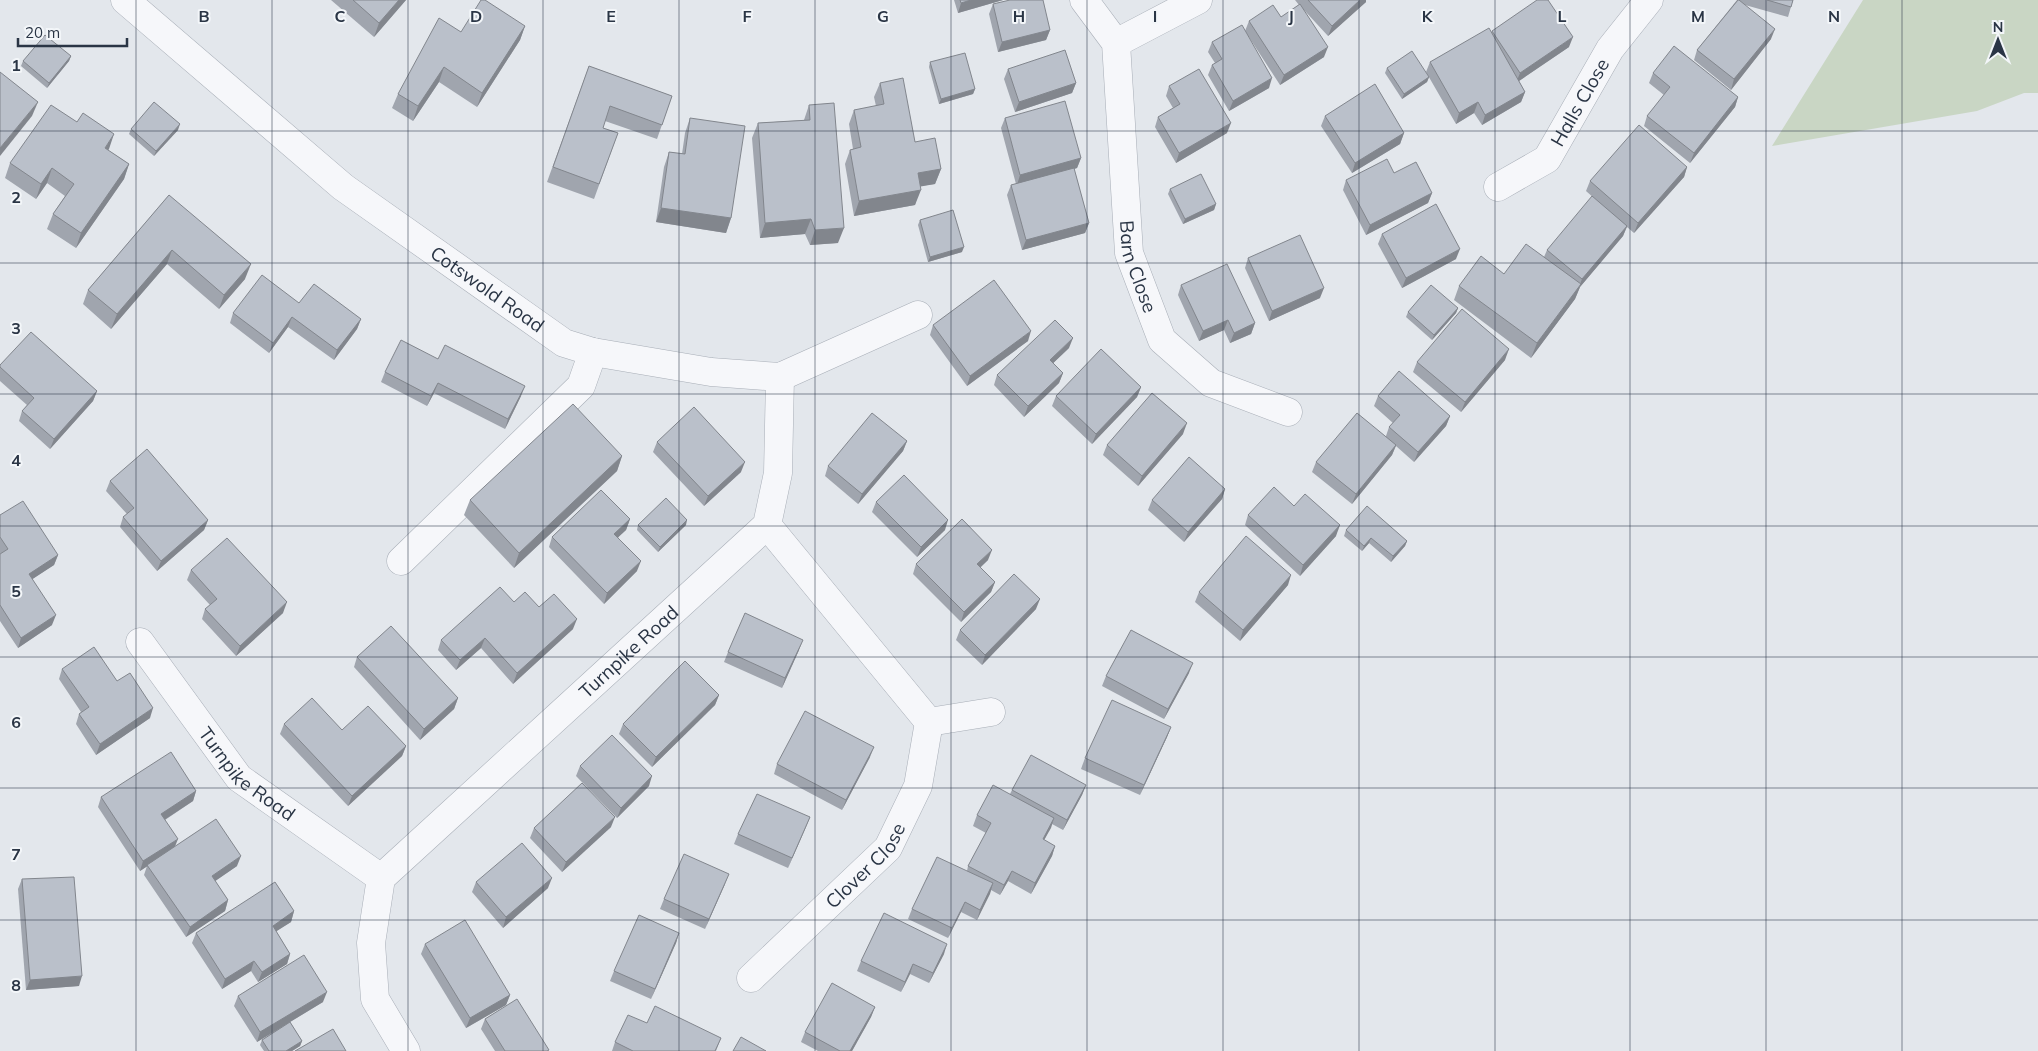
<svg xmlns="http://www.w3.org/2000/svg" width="2038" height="1051" font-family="Mulish,sans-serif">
<rect width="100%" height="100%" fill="#e3e7ec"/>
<path fill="#c9d6c4" d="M1863 0H2038V93H2024L1977 111 1772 146Z"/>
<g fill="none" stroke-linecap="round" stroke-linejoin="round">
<g stroke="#a8aeb7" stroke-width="29">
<g id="minor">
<path id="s1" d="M125 0 343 187 564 343 593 352 711 372 780 377 918 315"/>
<path id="s2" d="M1084 0 1116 43 1129 253 1162 340 1211 383 1288 412"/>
<path d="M1116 43 1198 0"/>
<path id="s3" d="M1498 187 1547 159 1610 49 1649 0"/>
<path d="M401 561 581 386 593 352"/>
<path id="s4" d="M140 642 239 778 381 878"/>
<path d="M929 722 991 712"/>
<path id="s5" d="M751 978 888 848 918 786 929 722 767 525"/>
<path id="s6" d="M406 1051 375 999 371 943 381 878 767 525 778 473 780 377"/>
</g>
</g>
<use href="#minor" stroke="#f6f7fa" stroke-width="28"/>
</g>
<g fill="#a0a5ae">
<path d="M331 0H406L374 37Z"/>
<path d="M954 0H1003L958 13Z"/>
<path d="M1295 0H1366V2L1328 36 1304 10 1324 57 1280 85 1245 31 1269 88 1229 111 1208 75 1212 65 1215 63 1208 52 1212 42 1245 31 1249 21 1281 17 1299 5Z"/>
<path d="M1737 0H1793L1788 17 1745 5 1771 39 1731 90 1694 60 1697 50Z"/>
<path d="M993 4 1050 30 1046 40 998 52 989 14Z"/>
<path d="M525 26 520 40 477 107 439 82 413 121 392 108 398 94 461 32Z"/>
<path d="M1492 31 1569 47 1519 81 1525 92 1521 102 1482 125 1474 113 1456 124 1426 72 1430 62 1491 33Z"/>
<path d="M71 56 69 61 47 88 21 66 23 61Z"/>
<path d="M930 62 975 89 973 94 939 104 929 67Z"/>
<path d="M589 66 672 96 657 139 605 121 603 128 618 133 594 199 547 182Z"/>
<path d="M1387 68 1429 77 1427 82 1402 99 1385 73Z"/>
<path d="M1008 69 1076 83 1072 93 1015 112 1004 79Z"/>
<path d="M1653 73 1738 97 1735 107 1690 163 1644 126 1647 116 1664 95 1649 83Z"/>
<path d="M880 83 915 142 941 169 935 184 920 186 915 205 854 216 845 164 850 150 853 149 849 124 854 110 876 106 874 97Z"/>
<path d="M1169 86 1227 133 1176 163 1155 127 1158 117 1173 108 1166 96Z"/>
<path d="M809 105 838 243 810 245 805 234 760 238 752 138 758 123 804 120Z"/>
<path d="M1325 116 1404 133 1400 144 1352 173 1321 126Z"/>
<path d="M690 118 731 218 726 233 656 222 664 167 669 152 682 154 685 133Z"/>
<path d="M1005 118 1081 158 1077 168 1074 169 1089 223 1085 233 1022 250 1007 195 1011 185 1016 184 1001 128Z"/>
<path d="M131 129 178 130 154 156 129 134Z"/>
<path d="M108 150 129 164 124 179 76 248 47 229 53 214 65 196 47 183 36 199 5 178 10 163Z"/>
<path d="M1687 167 1684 177 1634 233 1627 227 1623 236 1580 287 1575 299 1531 358 1454 300 1459 286 1504 274 1544 257 1547 250 1595 199 1586 191 1590 181Z"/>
<path d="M1346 180 1432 193 1428 203 1366 235 1343 190Z"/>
<path d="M1170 189 1216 204 1214 210 1183 224 1168 194Z"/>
<path d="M169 195 245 279 219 309 167 264 111 329 83 304 88 290Z"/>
<path d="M920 220 962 252 928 262 918 225Z"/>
<path d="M1382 234 1456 259 1402 288 1378 244Z"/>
<path d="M1248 258 1320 298 1269 321 1245 268Z"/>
<path d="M1181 285 1255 323 1251 334 1230 343 1224 330 1199 341 1178 295Z"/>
<path d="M299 303 361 319 357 329 334 360 288 327 269 353 230 323 233 313Z"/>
<path d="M1458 308 1456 313 1432 340 1406 317 1408 312Z"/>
<path d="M933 325 1028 341 967 386 930 335Z"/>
<path d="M1069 348 1053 363 1063 373 1059 383 1024 417 994 385 997 375Z"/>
<path d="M438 359 521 396 505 429 434 393 427 406 381 382 385 372Z"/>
<path d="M1505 360 1461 412 1413 372 1417 362Z"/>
<path d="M0 365 97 391 93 401 50 449 19 421 22 411 27 405 0 381Z"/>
<path d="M1141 387 1137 397 1092 444 1052 406 1056 396Z"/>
<path d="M1378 396 1450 416 1446 426 1414 462 1396 446 1392 455 1352 504 1312 472 1316 462 1386 436 1389 427 1393 423 1374 406Z"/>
<path d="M1183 434 1138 486 1103 455 1107 445Z"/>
<path d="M907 441 903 451 858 504 825 476 828 466Z"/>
<path d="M657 442 741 472 704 506 653 452Z"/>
<path d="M622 456 617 471 514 568 464 515 470 500Z"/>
<path d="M110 481 208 520 204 530 157 571 120 527 123 517 127 514 106 491Z"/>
<path d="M1225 489 1222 499 1184 542 1148 510 1152 500Z"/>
<path d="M876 502 945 530 917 557 872 512Z"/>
<path d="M1294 506 1336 536 1300 576 1245 525 1248 515Z"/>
<path d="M0 515 58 555 54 565 32 579 52 625 18 648 0 621V554H1L0 553Z"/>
<path d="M630 519 626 530 618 537 637 571 604 604 549 547 552 537Z"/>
<path d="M638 525H686L658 552 637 530Z"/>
<path d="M1346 530 1407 541 1405 546 1391 562 1369 543 1362 551 1344 536Z"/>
<path d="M988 560 980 568 995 582 991 592 961 622 913 574 916 564Z"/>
<path d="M191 570 283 613 236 656 202 619 205 609 210 605 187 580Z"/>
<path d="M1288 585 1240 641 1195 602 1199 592Z"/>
<path d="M514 602 539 607 573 629 513 684 481 648 456 670 438 650 441 640Z"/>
<path d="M1036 609 982 665 956 640 960 630Z"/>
<path d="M799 650 782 688 724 662 728 652Z"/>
<path d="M357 657 458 698 454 709 420 740 354 667Z"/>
<path d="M62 669 150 718 96 755 76 724 79 714 81 712 59 679Z"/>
<path d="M1189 673 1164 719 1102 686 1106 676Z"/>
<path d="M719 695 715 705 652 767 619 734 623 724Z"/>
<path d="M284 724 342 730 406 746 402 756 348 806 280 734Z"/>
<path d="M1171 727 1167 737 1140 795 1081 769 1085 758Z"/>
<path d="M870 757 842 810 774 774 777 764Z"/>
<path d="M580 766 649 786 617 818 576 776Z"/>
<path d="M1086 785 1082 795 1063 830 1052 824 1044 840 1055 846 1052 856 1031 894 1008 881 1000 895 991 890 977 920 961 912 948 938 908 919 912 909 967 871 968 866 986 833 973 826 977 815 1010 794 1012 790Z"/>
<path d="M196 791 193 801 165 820 175 847 237 866 215 881 228 900 225 911 186 937 144 875 147 866 140 871 98 807 101 797Z"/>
<path d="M810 817 788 868 734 844 738 834Z"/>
<path d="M611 827 562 872 530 838 534 828Z"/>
<path d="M22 879 79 986 26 990 18 889Z"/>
<path d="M476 882 548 888 503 928 472 892Z"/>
<path d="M725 884 705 929 660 909 664 899Z"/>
<path d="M294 911 291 922 276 931 290 954 287 964 258 982 251 971 222 989 192 943 196 933Z"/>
<path d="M679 933 676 943 651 999 610 981 614 971Z"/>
<path d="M425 944 510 995 506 1005 466 1028 421 954Z"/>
<path d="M944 954 929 983 910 974 901 992 857 971 861 961Z"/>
<path d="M238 996 323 1002 290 1022 302 1041 300 1046 292 1051H264L260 1045 262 1040 272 1033 257 1042 234 1006Z"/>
<path d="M875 1007 871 1017 852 1051H818L801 1042 805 1032Z"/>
<path d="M485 1019 549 1050 548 1051H495L481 1029Z"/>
<path d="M647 1023 721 1038 716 1051H612L615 1042Z"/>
</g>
<g fill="#82868d">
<path d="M399 0H406L374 37 379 23Z"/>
<path d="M971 0H1003L958 13 961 3Z"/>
<path d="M1360 0H1366V2L1328 36 1332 26Z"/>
<path d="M525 26 520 40 477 107 482 93Z"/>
<path d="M1775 29 1771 39 1731 90 1734 79Z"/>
<path d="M1050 30 1046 40 998 52 1002 42Z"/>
<path d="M1573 37 1569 47 1516 83 1520 73Z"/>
<path d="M1328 47 1324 57 1280 85 1284 75Z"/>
<path d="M71 56 69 61 47 88 49 83Z"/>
<path d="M444 67 439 82 413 121 418 106Z"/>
<path d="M1429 77 1427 82 1402 99 1404 94Z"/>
<path d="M1272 78 1269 88 1229 111 1233 101Z"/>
<path d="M1076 83 1072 93 1015 112 1019 102Z"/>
<path d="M975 89 973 94 939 104 941 99Z"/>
<path d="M1525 92 1521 102 1482 125 1485 115Z"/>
<path d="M1738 97 1735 107 1690 163 1694 153Z"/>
<path d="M38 102 32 116 0 156V148Z"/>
<path d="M1478 102 1474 113 1456 124 1459 113Z"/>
<path d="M1231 123 1227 133 1176 163 1179 153Z"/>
<path d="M180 124 178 130 154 156 156 151Z"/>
<path d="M1404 133 1400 144 1352 173 1355 163Z"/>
<path d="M114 134 109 149 100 162 105 148Z"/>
<path d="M1081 158 1077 168 1017 185 1020 175Z"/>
<path d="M129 164 124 179 76 248 81 233Z"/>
<path d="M1687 167 1684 177 1634 233 1638 223Z"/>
<path d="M52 168 47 183 36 199 41 184Z"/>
<path d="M941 169 935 184 912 188 918 173Z"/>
<path d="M921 190 915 205 854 216 859 201Z"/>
<path d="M1432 193 1428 203 1366 235 1370 225Z"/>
<path d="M1216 204 1214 210 1183 224 1185 219Z"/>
<path d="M661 208 731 218 726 233 656 222Z"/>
<path d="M811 219 805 234 760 238 765 223Z"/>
<path d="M1089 223 1085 233 1022 250 1026 240Z"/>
<path d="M1627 226 1623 236 1580 287 1575 299 1531 358 1537 343 1579 287 1582 279Z"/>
<path d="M844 228 838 243 810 245 815 230Z"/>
<path d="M964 247 962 252 928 262 930 257Z"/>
<path d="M1460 249 1456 259 1402 288 1406 278Z"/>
<path d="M172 250 167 264 111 329 117 314Z"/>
<path d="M251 264 245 279 219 309 224 295Z"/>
<path d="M1324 288 1320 298 1269 321 1272 311Z"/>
<path d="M1458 308 1456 313 1432 340 1434 335Z"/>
<path d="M292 317 288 327 269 353 273 343Z"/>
<path d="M361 319 357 329 334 360 337 350Z"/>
<path d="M1228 320 1224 330 1199 341 1203 331Z"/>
<path d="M1255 323 1251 334 1230 343 1234 333Z"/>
<path d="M1031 331 1028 341 967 386 970 376Z"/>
<path d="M1073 338 1069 348 1046 370 1050 360Z"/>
<path d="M1509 349 1505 360 1461 412 1465 402Z"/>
<path d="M1063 373 1059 383 1024 417 1028 406Z"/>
<path d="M438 383 434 393 427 406 431 396Z"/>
<path d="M525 386 521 396 505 429 508 419Z"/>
<path d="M1141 387 1137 397 1092 444 1096 434Z"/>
<path d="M97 391 93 401 50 449 54 439Z"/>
<path d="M1450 416 1446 426 1414 462 1418 452Z"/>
<path d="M1187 423 1183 434 1138 486 1142 476Z"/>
<path d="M907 441 903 451 858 504 862 494Z"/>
<path d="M1396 445 1392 455 1352 504 1356 494Z"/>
<path d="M622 456 617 471 514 568 519 553Z"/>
<path d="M745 462 741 472 704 506 708 496Z"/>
<path d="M1225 489 1222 499 1184 542 1188 532Z"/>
<path d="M630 519 626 530 611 544 614 534Z"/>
<path d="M208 520 204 530 157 571 161 561Z"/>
<path d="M687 520 686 525 658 552 660 547Z"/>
<path d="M948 520 945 530 917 557 921 547Z"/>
<path d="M1340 525 1336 536 1300 576 1303 565Z"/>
<path d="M1371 538 1369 543 1362 551 1364 546Z"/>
<path d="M1407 541 1405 546 1391 562 1393 556Z"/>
<path d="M992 550 988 560 973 574 977 564Z"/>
<path d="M58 555 54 565 25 584 29 574Z"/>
<path d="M641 561 637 571 604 604 607 593Z"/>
<path d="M1291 575 1288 585 1240 641 1243 630Z"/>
<path d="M995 582 991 592 961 622 964 612Z"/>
<path d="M1040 599 1036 609 982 665 985 655Z"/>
<path d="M287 602 283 613 236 656 240 646Z"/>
<path d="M56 615 52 625 18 648 21 638Z"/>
<path d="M577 619 573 629 513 684 517 673Z"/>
<path d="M485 638 481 648 456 670 460 660Z"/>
<path d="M803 640 799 650 782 688 785 678Z"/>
<path d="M1193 663 1189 673 1164 719 1168 709Z"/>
<path d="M719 695 715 705 652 767 656 757Z"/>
<path d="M458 698 454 709 420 740 424 729Z"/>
<path d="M153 708 150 718 96 755 100 744Z"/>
<path d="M1171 727 1167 737 1140 795 1144 785Z"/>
<path d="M406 746 402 756 348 806 352 796Z"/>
<path d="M874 747 870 757 842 810 846 800Z"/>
<path d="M652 776 649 786 617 818 621 808Z"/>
<path d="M1086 785 1082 795 1063 830 1067 820Z"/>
<path d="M196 791 193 801 158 824 161 814Z"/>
<path d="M615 817 611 827 562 872 566 862Z"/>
<path d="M810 817 806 827 788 868 792 858Z"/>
<path d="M1054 818 1051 828 1039 849 1043 839Z"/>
<path d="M178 839 174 849 140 871 143 861Z"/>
<path d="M1055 846 1052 856 1031 894 1035 883Z"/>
<path d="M241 856 237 866 208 886 212 876Z"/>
<path d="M1012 871 1008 881 1000 895 1004 885Z"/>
<path d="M729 874 725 884 705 929 709 919Z"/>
<path d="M552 878 548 888 503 928 506 917Z"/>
<path d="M993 883 990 894 977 920 980 910Z"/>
<path d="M228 900 225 911 186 937 190 927Z"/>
<path d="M965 902 961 912 948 938 952 928Z"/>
<path d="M294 911 291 922 269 936 273 926Z"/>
<path d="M679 933 676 943 651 999 655 989Z"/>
<path d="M947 944 944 954 929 983 933 973Z"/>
<path d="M290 954 287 964 258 982 262 972Z"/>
<path d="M254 961 251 971 222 989 225 979Z"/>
<path d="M913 964 910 974 901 992 905 982Z"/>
<path d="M82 976 79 986 26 990 30 980Z"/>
<path d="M327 992 323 1002 257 1042 260 1032Z"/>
<path d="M510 995 506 1005 466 1028 470 1018Z"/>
<path d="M875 1007 871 1017 852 1051H850Z"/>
<path d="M302 1041 300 1046 292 1051H286Z"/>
</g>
<g fill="#bac0ca" stroke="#82868d">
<path d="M353 0H399L379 23Z"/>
<path d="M481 0H485L525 26 482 93 444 67 418 106 398 94 439 18 461 32Z"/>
<path d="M960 0H971L961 3Z"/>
<path d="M1010 0H1043L1050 30 1002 42 993 4Z"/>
<path d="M1308 0H1360L1332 26Z"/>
<path d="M1537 0H1548L1573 37 1520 73 1492 31Z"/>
<path d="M1738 0H1739L1775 29 1734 79 1697 50Z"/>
<path d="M1767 0H1793L1791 7Z"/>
<path d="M1300 4 1328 47 1284 75 1249 21 1273 5 1281 17Z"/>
<path d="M1242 25 1272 78 1233 101 1212 65 1222 59 1212 42Z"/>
<path d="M1489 28 1525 92 1485 115 1478 102 1459 113 1430 62Z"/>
<path d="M45 35 71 56 49 83 23 61Z"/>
<path d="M1674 46 1738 97 1694 153 1647 116 1670 87 1653 73Z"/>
<path d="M1065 50 1076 83 1019 102 1008 69Z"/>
<path d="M1412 51 1429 77 1404 94 1387 68Z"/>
<path d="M965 53 975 89 941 99 930 62Z"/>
<path d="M589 66 672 96 662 125 610 106 603 128 618 133 599 184 553 167Z"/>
<path d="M1199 69 1231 123 1179 153 1158 117 1180 104 1169 86Z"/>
<path d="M0 72 38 102 0 148Z"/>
<path d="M903 78 915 142 935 138 941 169 918 173 921 190 859 201 850 150 861 147 854 110 884 104 880 83Z"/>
<path d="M1375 84 1404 133 1355 163 1325 116Z"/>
<path d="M1065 101 1081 158 1020 175 1005 118Z"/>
<path d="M154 102 180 124 156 151 131 129Z"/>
<path d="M834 103 844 228 815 230 811 219 765 223 758 123 810 120 809 105Z"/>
<path d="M51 105 77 122 83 113 114 134 105 148 129 164 81 233 53 214 74 184 52 168 41 184 10 163Z"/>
<path d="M690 118 745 126 731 218 661 208 669 152 685 154Z"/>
<path d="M1639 125 1687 167 1638 223 1590 181Z"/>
<path d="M1387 159 1394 173 1416 162 1432 193 1370 225 1346 180Z"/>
<path d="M1074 168 1089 223 1026 240 1011 185Z"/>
<path d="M1201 174 1216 204 1185 219 1170 189Z"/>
<path d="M169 195 251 264 224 295 172 250 117 314 88 290Z"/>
<path d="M1592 196 1627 226 1582 279 1547 250Z"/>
<path d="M1436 204 1460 249 1406 278 1382 234Z"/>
<path d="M953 210 964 247 930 257 920 220Z"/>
<path d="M1300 235 1324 288 1272 311 1248 258Z"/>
<path d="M1526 244 1581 284 1537 343 1459 286 1481 256 1504 274Z"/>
<path d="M1227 264 1255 323 1234 333 1228 320 1203 331 1181 285Z"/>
<path d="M262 275 299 303 314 284 361 319 337 350 292 317 273 343 233 313Z"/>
<path d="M994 280 1031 331 970 376 933 325Z"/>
<path d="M1431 285 1458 308 1434 335 1408 312Z"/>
<path d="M1462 309 1509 349 1465 402 1417 362Z"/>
<path d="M1055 320 1073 338 1050 360 1063 373 1028 406 997 375Z"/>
<path d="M31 332 97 391 54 439 22 411 34 398 0 367V365Z"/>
<path d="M401 340 438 359 445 345 525 386 508 419 438 383 431 396 385 372Z"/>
<path d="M1101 349 1141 387 1096 434 1056 396Z"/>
<path d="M1399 371 1450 416 1418 452 1389 427 1400 415 1378 396Z"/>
<path d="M1152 393 1187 423 1142 476 1107 445Z"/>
<path d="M573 404 622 456 519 553 470 500Z"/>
<path d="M694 407 745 462 708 496 657 442Z"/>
<path d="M872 413 907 441 862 494 828 466Z"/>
<path d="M1357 413 1396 445 1356 494 1316 462Z"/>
<path d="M147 449 208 520 161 561 123 517 134 508 110 481Z"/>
<path d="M1189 457 1225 489 1188 532 1152 500Z"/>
<path d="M904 475 948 520 921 547 876 502Z"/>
<path d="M1274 487 1294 506 1305 494 1340 525 1303 565 1248 515Z"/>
<path d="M601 490 630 519 614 534 641 561 607 593 552 537Z"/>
<path d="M666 498 687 520 660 547 638 525Z"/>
<path d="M23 501 58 555 29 574 56 615 21 638 0 605V554L8 549 0 537V515Z"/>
<path d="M1367 506 1407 541 1393 556 1371 538 1364 546 1346 530Z"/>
<path d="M962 519 992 550 977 564 995 582 964 612 916 564Z"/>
<path d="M1246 536 1291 575 1243 630 1199 592Z"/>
<path d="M227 538 287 602 240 646 205 609 217 599 191 570Z"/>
<path d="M1014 574 1040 599 985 655 960 630Z"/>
<path d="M500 587 514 602 525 592 539 607 554 594 577 619 517 673 485 638 460 660 441 640Z"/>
<path d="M745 613 803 640 785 678 728 652Z"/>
<path d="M391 626 458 698 424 729 357 657Z"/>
<path d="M1131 630 1193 663 1168 709 1106 676Z"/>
<path d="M94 647 117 681 130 673 153 708 100 744 79 714 89 707 62 669Z"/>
<path d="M685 661 719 695 656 757 623 724Z"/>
<path d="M312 698 342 730 368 706 406 746 352 796 284 724Z"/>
<path d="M1112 700 1171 727 1144 785 1085 758Z"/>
<path d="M805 711 874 747 846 800 777 764Z"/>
<path d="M612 735 652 776 621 808 580 766Z"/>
<path d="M171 752 196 791 161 814 178 839 143 861 101 797Z"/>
<path d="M1031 755 1086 785 1067 820 1012 790Z"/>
<path d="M582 783 615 817 566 862 534 828Z"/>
<path d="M993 785 1054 818 1043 839 1055 846 1035 883 1012 871 1004 885 968 866 991 823 977 815Z"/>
<path d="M757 794 810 817 792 858 738 834Z"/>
<path d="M216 819 241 856 212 876 228 900 190 927 147 865Z"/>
<path d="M522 843 552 878 506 917 476 882Z"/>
<path d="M684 854 729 874 709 919 664 899Z"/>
<path d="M937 857 993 883 980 910 965 902 952 928 912 909Z"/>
<path d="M74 877 82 976 30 980 22 879Z"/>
<path d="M275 882 294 911 273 926 290 954 262 972 254 961 225 979 196 933Z"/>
<path d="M884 913 947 944 933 973 913 964 905 982 861 961Z"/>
<path d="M639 915 679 933 655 989 614 971Z"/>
<path d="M465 920 510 995 470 1018 425 944Z"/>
<path d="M304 955 327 992 260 1032 238 996Z"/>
<path d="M832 983 875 1007 850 1051H840L805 1032Z"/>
<path d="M517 999 549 1050 547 1051H505L485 1019Z"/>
<path d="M655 1006 721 1038 715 1051H633L615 1042 628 1015 647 1023Z"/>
<path d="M290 1022 302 1041 286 1051H269L262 1040Z"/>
<path d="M333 1029 346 1051H295Z"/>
<path d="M741 1037 766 1051H733Z"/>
</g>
<path fill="none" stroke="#2a3545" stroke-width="1" stroke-opacity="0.55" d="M136 0V1051M272 0V1051M408 0V1051M543 0V1051M679 0V1051M815 0V1051M951 0V1051M1087 0V1051M1223 0V1051M1359 0V1051M1495 0V1051M1630 0V1051M1766 0V1051M1902 0V1051M0 131H2038M0 263H2038M0 394H2038M0 526H2038M0 657H2038M0 788H2038M0 920H2038"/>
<g text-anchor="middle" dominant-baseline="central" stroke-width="4" stroke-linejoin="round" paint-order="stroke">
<g font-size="19" fill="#2a3545" stroke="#f3f6f9">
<text stroke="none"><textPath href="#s3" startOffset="122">Halls Close</textPath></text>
<text stroke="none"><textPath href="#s2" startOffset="279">Barn Close</textPath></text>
<text stroke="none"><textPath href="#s1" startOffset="464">Cotswold Road</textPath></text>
<text stroke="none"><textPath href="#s6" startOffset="518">Turnpike Road</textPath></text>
<text stroke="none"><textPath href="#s4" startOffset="171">Turnpike Road</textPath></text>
<text stroke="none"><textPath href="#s5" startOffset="161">Clover Close</textPath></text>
</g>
</g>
<g font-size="16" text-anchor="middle" font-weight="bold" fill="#2a3545" stroke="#f3f6f9" stroke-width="4" stroke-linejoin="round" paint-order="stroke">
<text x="204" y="22">B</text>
<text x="340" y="22">C</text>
<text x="476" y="22">D</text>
<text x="611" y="22">E</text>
<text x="747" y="22">F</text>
<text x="883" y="22">G</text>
<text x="1019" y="22">H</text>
<text x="1155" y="22">I</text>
<text x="1291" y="22">J</text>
<text x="1427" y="22">K</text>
<text x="1562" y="22">L</text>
<text x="1698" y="22">M</text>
<text x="1834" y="22">N</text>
<text x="16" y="71">1</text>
<text x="16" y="203">2</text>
<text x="16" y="334">3</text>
<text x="16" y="466">4</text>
<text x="16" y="597">5</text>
<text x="16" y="728">6</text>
<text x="16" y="860">7</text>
<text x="16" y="991">8</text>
</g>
<g transform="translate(1998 40)" stroke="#f3f6f9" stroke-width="4" paint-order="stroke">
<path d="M0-4L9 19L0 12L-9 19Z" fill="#2a3545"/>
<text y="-8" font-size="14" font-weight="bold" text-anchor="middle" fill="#2a3545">N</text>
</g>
<path d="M18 38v8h109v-8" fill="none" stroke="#2a3545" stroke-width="2.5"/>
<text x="25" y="38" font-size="15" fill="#2a3545" stroke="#f3f6f9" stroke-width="4" paint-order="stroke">20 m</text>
</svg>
